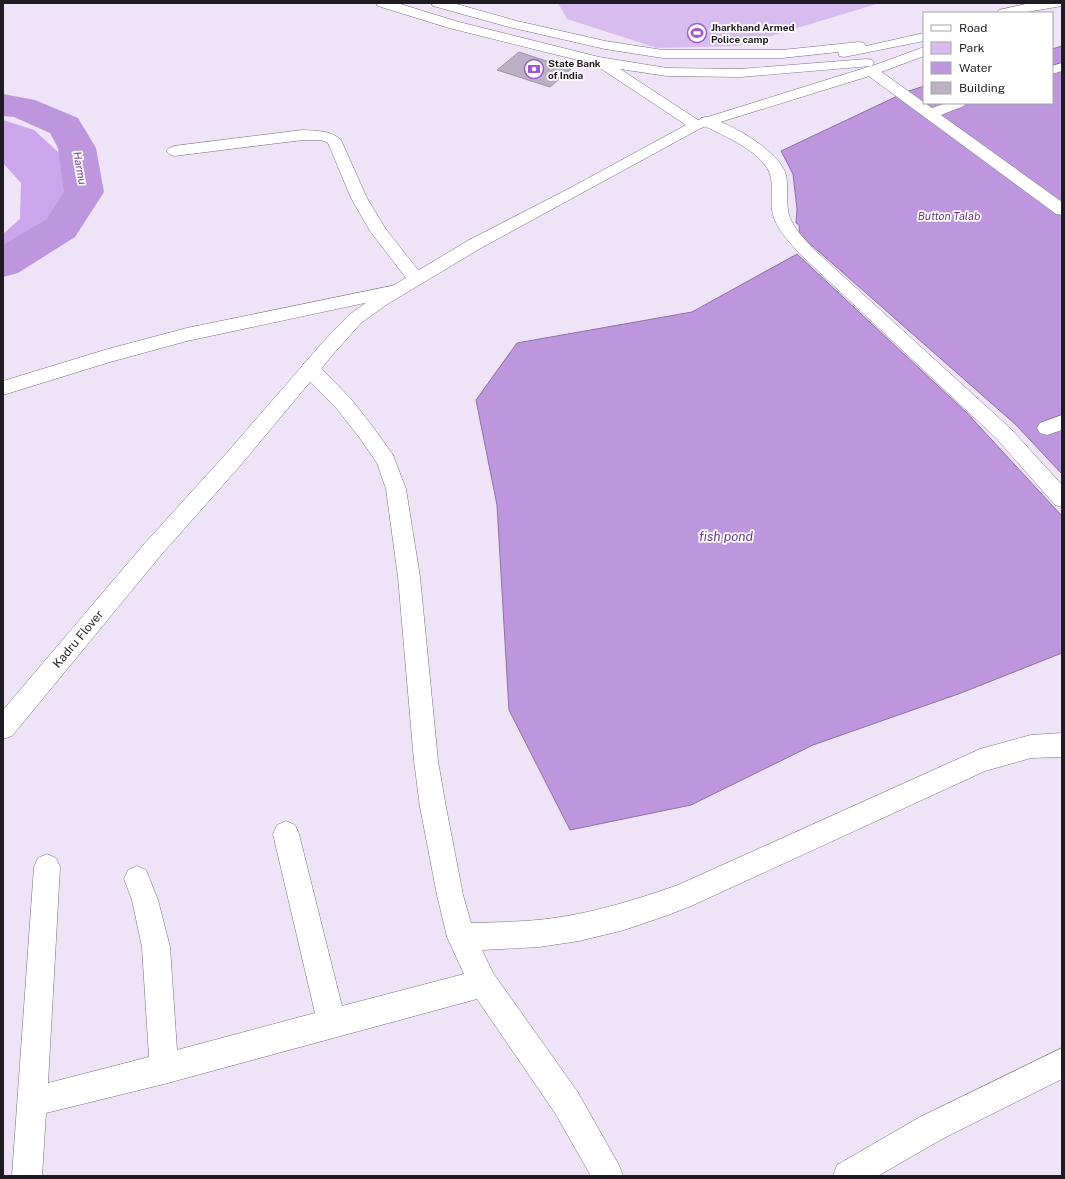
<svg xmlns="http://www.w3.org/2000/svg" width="1065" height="1179" font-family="'Public Sans',sans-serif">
<rect width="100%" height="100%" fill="#eee3f7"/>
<path fill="#d8bcef" d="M558 3H880L738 46 657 48 567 19Z"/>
<path fill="#cda5ed" d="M3 120 34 130 59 153 72 186 55 217 29 243 3 259V234L20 219 21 183 3 163Z"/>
<g fill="#be96dd" stroke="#8e71a5">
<path d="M1062 46V474L1015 424 800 235 799 225 796 223 797 209 793 174 781 151 906 92 924 86V103H1052V49Z"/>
<path d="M797 254 967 413 1062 516V653L961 693 813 745 691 805 570 830 509 710 497 505 476 400 517 343 692 312Z"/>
</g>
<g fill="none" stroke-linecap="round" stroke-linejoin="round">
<path fill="#be96dd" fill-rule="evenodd" d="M3 94 35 100 78 118 96 148 104 192 75 237 18 273 3 277V245L47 219 64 192 58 148 50 133 14 117 3 116Z"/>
</g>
<path fill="#bcb1c4" stroke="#9e94a7" d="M519 52 571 69 550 87 497 70Z"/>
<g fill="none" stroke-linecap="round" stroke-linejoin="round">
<g stroke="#786f80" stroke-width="1">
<g id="minor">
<path d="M1062 63V71L1052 74V66Z"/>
<path d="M871 67 876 68 932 108 946 103H966L964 106 941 115 1062 202V215L1056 214 866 74 864 71 866 68Z"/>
<path d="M706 117C729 122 780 151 786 175 789 189 785 205 790 218 796 232 810 245 821 256L1011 429 1062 485V507L1055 505 997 439 800 254C789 242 774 226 772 210 770 196 775 180 767 168 755 148 721 135 701 124L699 121 701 118Z"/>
<path d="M303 130C316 131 331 130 341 140L367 198 385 228 422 275 425 279 422 283 416 285 410 283 370 231 351 198 328 143 321 140H303L174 156 169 154 166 151 169 148 174 146Z"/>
<path d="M396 285 402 287 405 291 402 295 187 341 110 362 3 395V381L108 349 187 328Z"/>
<path d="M310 362 317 364 351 399 373 427 393 455 406 489 420 577 438 761 446 807 463 895 471 923C499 922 526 922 554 918 597 912 638 899 678 885L980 749 1031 735 1062 733V757L1031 758 985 771 691 906 668 915 624 930 579 941 539 947 482 950 493 973 577 1091 619 1165 623 1176H591L555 1113 477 999 164 1084 46 1113 42 1176H12L34 867 38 858 47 854 56 858 60 867 48 1083 149 1057 142 947 132 900 124 879 128 870 137 866 146 870 158 900 170 947 177 1050 315 1013 273 834 277 825 286 821 295 825 299 834 342 1006 464 974 447 937 437 895 420 807 414 761 398 577 386 489 377 463 359 437 337 409 303 374 301 369 303 364Z"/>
<path d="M1062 415V430L1047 435 1040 433 1037 428 1040 423Z"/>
<path d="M1062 1048V1079L942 1139 878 1176H833L837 1165 920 1117Z"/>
</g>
</g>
<g stroke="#786f80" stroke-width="1">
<g id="major">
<path d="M376 3H397L459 22 599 57 667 68 740 69 867 59 872 60 874 63 872 66 924 47V56L876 74 701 128 481 248 386 305 361 323 335 352 239 467 161 555 12 736 3 739V710L145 543 225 455 323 342 349 315 374 297 469 240 570 188 686 125 600 68 598 65 449 28 378 6ZM871 66 698 120 620 69 667 76 740 77Z"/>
<path d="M431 3H453L517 21 605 41 663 50H782L859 42 864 43 866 46 924 33V41L844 57 839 56 838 52 782 58H663L605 49 509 27 433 6Z"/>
<path d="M1030 3H1062V6L1021 13H997L999 10Z"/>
</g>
</g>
<use href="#minor" fill="#fff" fill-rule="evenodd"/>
<use href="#major" fill="#fff" fill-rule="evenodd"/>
</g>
<defs>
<g id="stadium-ring" transform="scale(1)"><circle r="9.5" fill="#fff" stroke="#9e58cd" stroke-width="1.5"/><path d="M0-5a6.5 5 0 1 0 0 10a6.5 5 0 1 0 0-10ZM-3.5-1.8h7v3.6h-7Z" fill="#9e58cd"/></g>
<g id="bank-ring" transform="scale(1)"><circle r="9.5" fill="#fff" stroke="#9e58cd" stroke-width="1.5"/><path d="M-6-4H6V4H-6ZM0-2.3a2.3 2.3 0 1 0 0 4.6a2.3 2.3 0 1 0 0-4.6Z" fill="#9e58cd"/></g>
</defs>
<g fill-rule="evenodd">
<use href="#stadium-ring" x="697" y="33"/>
<use href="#bank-ring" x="534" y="69"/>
</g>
<g text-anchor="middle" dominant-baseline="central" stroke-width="3.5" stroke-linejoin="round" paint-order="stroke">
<g font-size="10" font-weight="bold" fill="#1f1b22" stroke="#fff" text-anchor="start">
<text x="711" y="27">Jharkhand Armed<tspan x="711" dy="12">Police camp</tspan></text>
<text x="548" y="63">State Bank<tspan x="548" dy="12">of India</tspan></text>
</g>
<g font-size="11" font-style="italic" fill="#68368a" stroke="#fff">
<text transform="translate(80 168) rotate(80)">Harmu</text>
<text x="949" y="216">Button Talab</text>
</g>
<g font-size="12" fill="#1f1b22" stroke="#fff">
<text transform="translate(78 639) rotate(-50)">Kadru Flover</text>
</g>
<g font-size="13" font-style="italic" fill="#68368a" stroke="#fff">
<text x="726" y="536">fish pond</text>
</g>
</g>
<rect width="1065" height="1179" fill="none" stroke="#1f1b22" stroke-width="8"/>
<rect x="923" y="12" width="130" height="92" fill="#ffffff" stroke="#a5a4a7"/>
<rect x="931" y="25" width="20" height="6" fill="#ffffff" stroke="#a5a4a7"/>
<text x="959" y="32" font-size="12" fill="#1f1b22">Road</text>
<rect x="931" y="42" width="20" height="12" fill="#d8bcef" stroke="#a5a4a7"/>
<text x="959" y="52" font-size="12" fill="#1f1b22">Park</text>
<rect x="931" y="62" width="20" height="12" fill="#be96dd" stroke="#a5a4a7"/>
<text x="959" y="72" font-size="12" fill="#1f1b22">Water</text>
<rect x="931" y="82" width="20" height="12" fill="#bcb1c4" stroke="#a5a4a7"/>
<text x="959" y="92" font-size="12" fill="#1f1b22">Building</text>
</svg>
